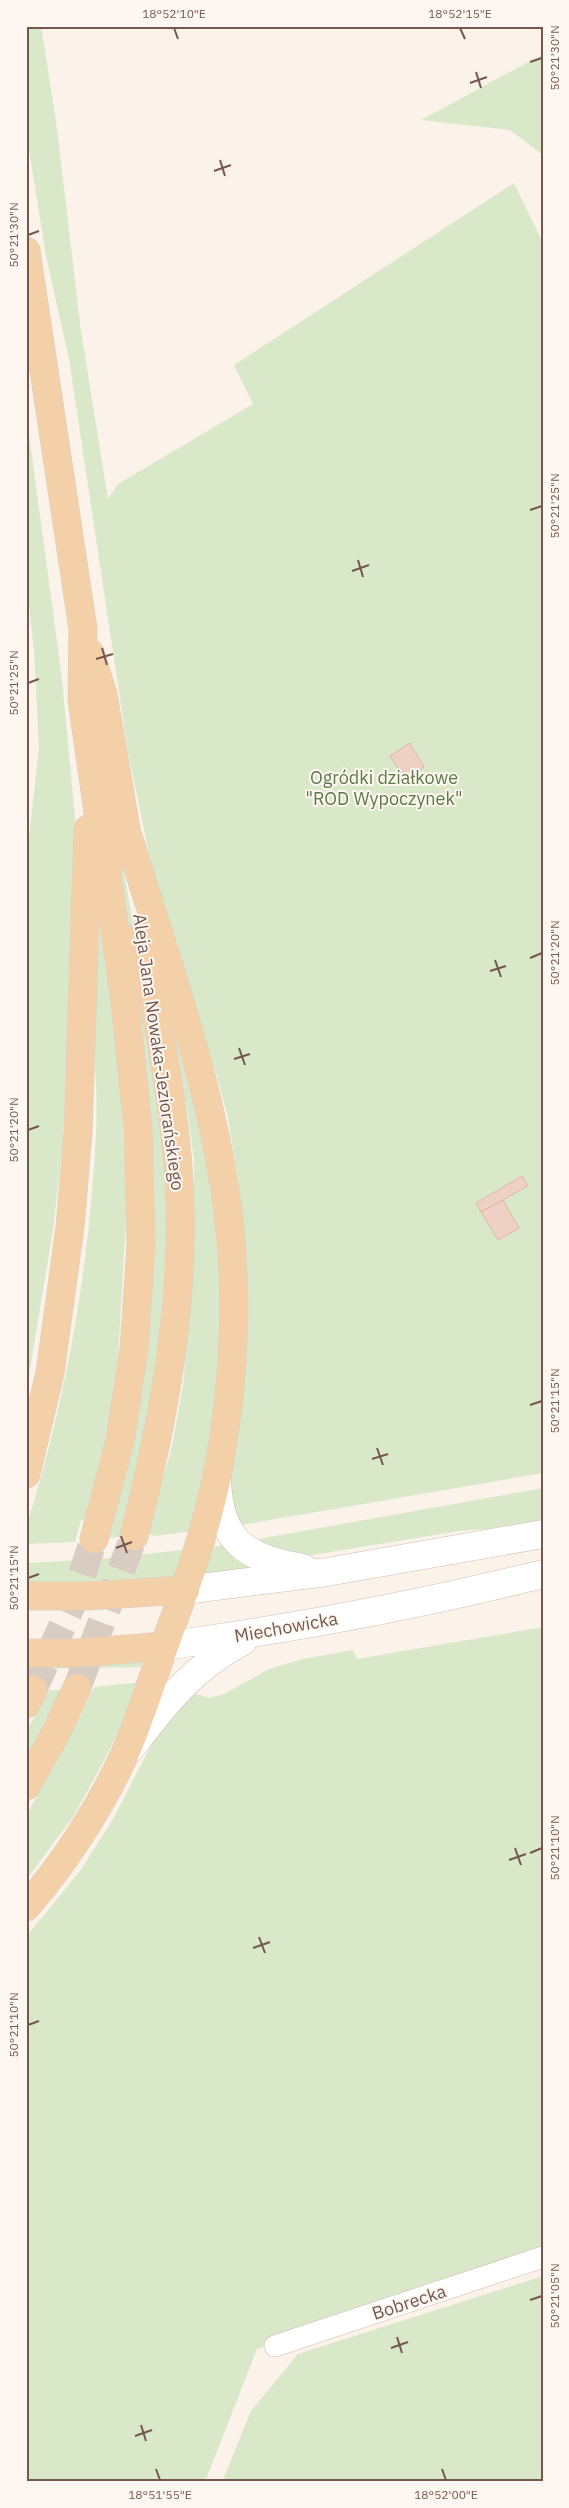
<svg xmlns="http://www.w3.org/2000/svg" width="569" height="2508" font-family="'IBM Plex Sans',sans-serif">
<rect width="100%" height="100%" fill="#fbf3ea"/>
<g fill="#d9e8c9">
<path d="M26 26H41L56 121 81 331 108 499 118 484 253 404 234 365 514 183 543 243V1473L235 1526 225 1504 232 1470 244 1386 246 1284 245 1237 239 1184 227 1113 216 1074 150 859 128 752 69 359 46 256 26 131Z"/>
<path d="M543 54V155L510 130 421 120Z"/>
<path d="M26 412 62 679 76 828 63 1141 53 1230 26 1393V863L39 748 34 650 26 580Z"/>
<path d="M119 864 123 865 124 873 154 1041 167 1192 166 1264 155 1388 122 1537 103 1538 132 1442 148 1353 155 1246 146 1066Z"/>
<path d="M102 885 121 1088 127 1202 117 1375 108 1436 86 1520H81L75 1542 26 1544V1528C66 1400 90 1266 96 1132 98 1099 94 1066 94 1033 94 984 96 935 98 886Z"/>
<path d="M165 1001 204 1121 224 1283 214 1433 194 1531 155 1536 148 1534 172 1446 183 1386 194 1262V1160L187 1109Z"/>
<path d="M543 1488V1525L459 1531 300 1557 247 1541Z"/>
<path d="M230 1544 263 1566 200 1577 206 1548Z"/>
<path d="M191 1549 179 1579 26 1587V1563L102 1559Z"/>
<path d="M543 1627V2254L257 2349 205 2482H26V1937L80 1871 113 1819 154 1740 191 1693 211 1698 226 1693 269 1669 303 1659 353 1650 357 1659Z"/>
<path d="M147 1659 148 1667 26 1669V1663Z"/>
<path d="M142 1682 107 1755 73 1817 26 1880V1816L78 1721 94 1687Z"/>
<path d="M49 1690H64L26 1761V1732Z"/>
<path d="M543 2276V2482H222L251 2411 298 2354Z"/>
</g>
<g fill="#eed0c4" stroke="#e0b6a6">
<path d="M410 743 424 767 405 780 390 756Z"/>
<path d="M522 1176 528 1186 481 1212 476 1203Z"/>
<path d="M503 1200 519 1228 498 1240 481 1212Z"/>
</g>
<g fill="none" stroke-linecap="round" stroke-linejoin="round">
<g stroke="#d9ccc3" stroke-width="28" stroke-dasharray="28 14" stroke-linecap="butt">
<path d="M77 1688 134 1536"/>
<path d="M33 1690 71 1607 94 1539"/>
</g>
<g stroke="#cfbcb3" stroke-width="22">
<path id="minor" d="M275 2346 543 2257"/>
</g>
<g stroke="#d1bcb1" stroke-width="29">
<g id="secondary">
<path d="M217 1480C219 1541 246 1559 303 1568"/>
<path d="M185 1590 327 1572 543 1534"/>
<path d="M164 1646C291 1629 418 1605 543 1574"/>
<path d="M131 1748C165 1703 192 1668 243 1641"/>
</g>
</g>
<g stroke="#d8d0ce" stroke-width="29">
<g id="primary">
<path d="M26 251 83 629 82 700 125 1000 138 1129 141 1246 134 1349 120 1441 94 1539"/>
<path d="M90 653 103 694 131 858"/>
<path d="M26 1474 50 1373 70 1227 78 1133 88 829"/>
<path d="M134 1536C164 1420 186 1301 179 1180 174 1098 155 1014 143 932"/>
<path d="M26 1596H87L185 1590"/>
<path d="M26 1653H78L164 1646"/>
<path d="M26 1704 33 1690"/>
<path d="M26 1786 56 1733 77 1688"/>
<path d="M26 1907C63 1865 98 1811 122 1760 138 1725 150 1686 163 1649 184 1592 205 1535 217 1476 237 1376 240 1267 221 1166 201 1055 162 947 129 839"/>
</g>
</g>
<use href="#minor" stroke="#fff" stroke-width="21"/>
<use href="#secondary" stroke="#fff" stroke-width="28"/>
<use href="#primary" stroke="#f4d0a9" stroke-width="28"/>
</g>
<path fill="none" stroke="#74584f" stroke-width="2" d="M174 28 178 39M460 28 465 39M530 62 542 58M476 72 481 88M470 83 487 77M220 160 225 176M214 171 231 165M28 235 39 231M530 510 542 506M358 560 363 577M352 571 369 565M102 648 107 665M96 659 113 654M28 683 39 679M530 958 542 953M495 960 501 977M490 971 506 966M239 1048 245 1065M234 1059 250 1054M28 1130 39 1126M530 1405 542 1401M377 1448 383 1465M372 1459 388 1454M121 1536 127 1553M116 1548 132 1542M28 1578 39 1574M515 1848 521 1865M530 1853 542 1848M509 1860 526 1854M259 1937 265 1953M253 1948 270 1942M28 2025 39 2021M530 2300 542 2296M397 2337 402 2353M391 2348 408 2342M141 2425 146 2441M135 2436 152 2430M156 2469 160 2480M442 2469 446 2480"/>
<g text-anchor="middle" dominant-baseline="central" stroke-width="4" stroke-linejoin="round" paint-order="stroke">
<g font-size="18" fill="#5c7948" stroke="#fef7f1">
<text x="384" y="777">Ogródki działkowe<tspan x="384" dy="21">"ROD Wypoczynek"</tspan></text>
</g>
<g font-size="18" fill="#74584f" stroke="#fef7f1">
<text transform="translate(159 1052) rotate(82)">Aleja Jana Nowaka-Jeziorańskiego</text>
<text transform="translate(286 1627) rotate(-10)">Miechowicka</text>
<text transform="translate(409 2302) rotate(-18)">Bobrecka</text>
</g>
</g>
<rect width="569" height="2508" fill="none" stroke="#fef7f1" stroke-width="55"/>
<rect x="28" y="28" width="514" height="2452" fill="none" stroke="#74584f" stroke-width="2"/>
<g font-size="12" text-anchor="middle" fill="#74584f">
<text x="174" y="18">18°52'10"E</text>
<text x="460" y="18">18°52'15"E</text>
<text transform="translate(555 58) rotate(-90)" y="4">50°21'30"N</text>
<text transform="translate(14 235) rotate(-90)" y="4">50°21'30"N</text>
<text transform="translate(555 506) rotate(-90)" y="4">50°21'25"N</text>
<text transform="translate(14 683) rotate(-90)" y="4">50°21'25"N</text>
<text transform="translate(555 953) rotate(-90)" y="4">50°21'20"N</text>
<text transform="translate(14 1130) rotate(-90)" y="4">50°21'20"N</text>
<text transform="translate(555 1401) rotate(-90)" y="4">50°21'15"N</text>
<text transform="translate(14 1578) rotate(-90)" y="4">50°21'15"N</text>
<text transform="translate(555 1848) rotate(-90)" y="4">50°21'10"N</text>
<text transform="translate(14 2025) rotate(-90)" y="4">50°21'10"N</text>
<text transform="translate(555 2296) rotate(-90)" y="4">50°21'05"N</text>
<text x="160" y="2499">18°51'55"E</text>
<text x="446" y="2499">18°52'00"E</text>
</g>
</svg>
